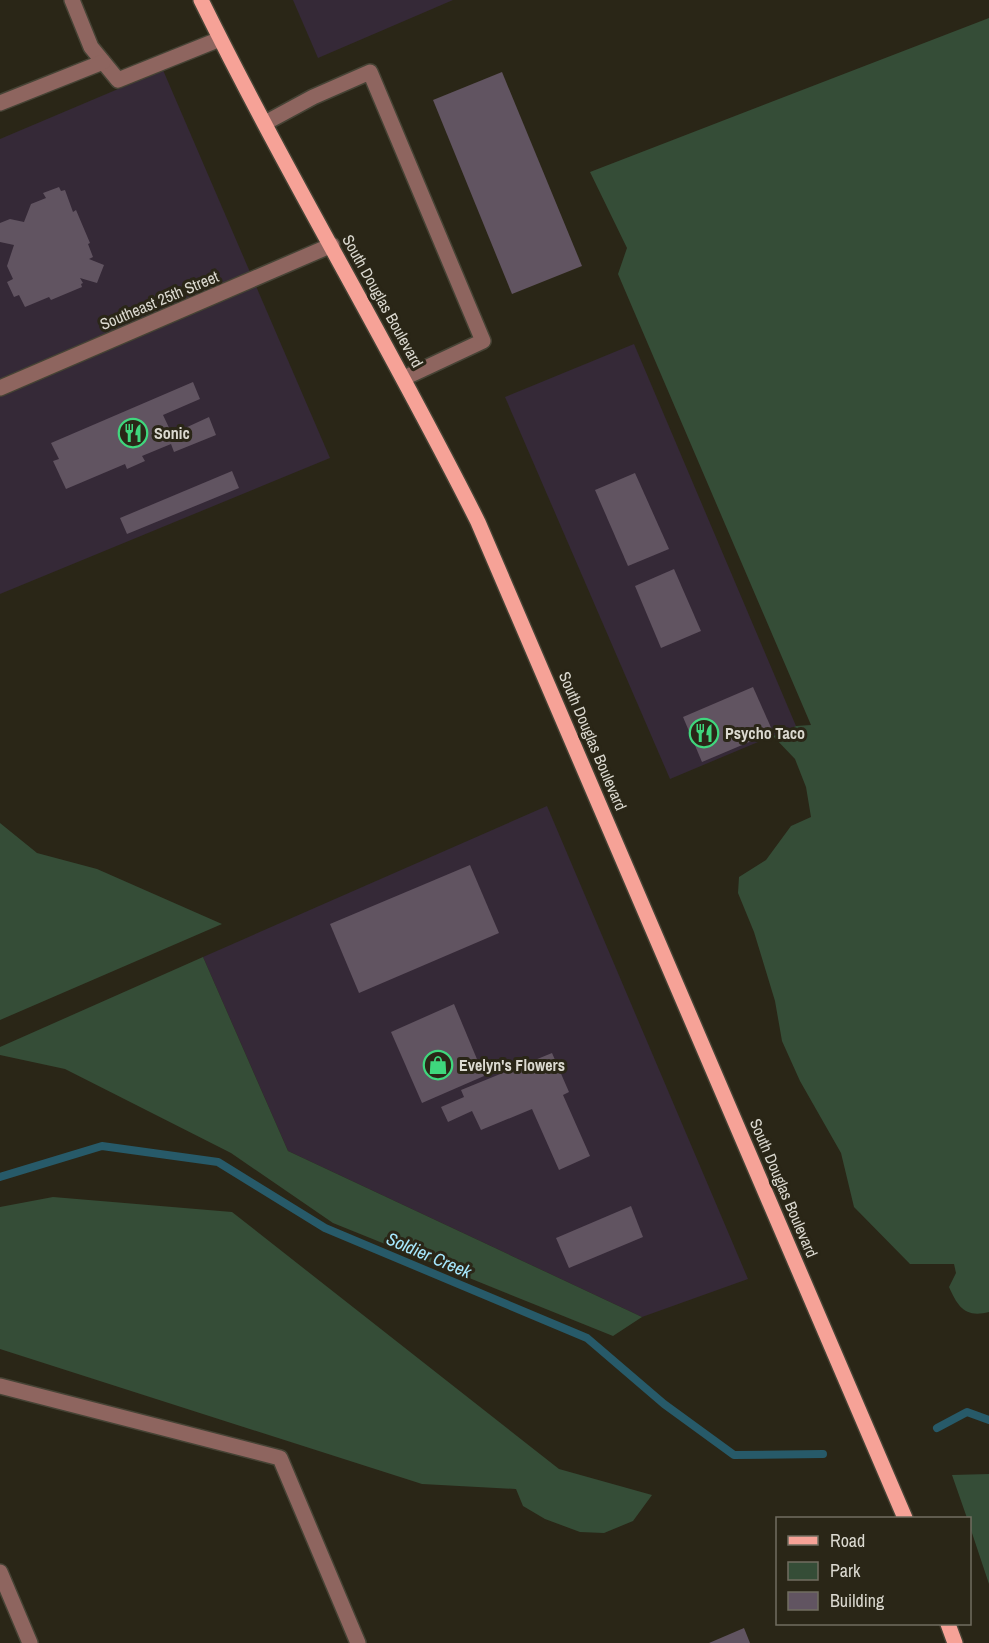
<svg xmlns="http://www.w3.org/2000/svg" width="989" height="1643" font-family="'Archivo Narrow',sans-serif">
<rect width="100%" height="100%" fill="#2a2617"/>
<g fill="#352937">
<path d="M293 0H453L318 58Z"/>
<path d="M163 70 330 458 0 594V139Z"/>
<path d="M634 344 796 726 670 779 505 397Z"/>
<path d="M547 806 748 1279 642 1317 288 1151 203 957Z"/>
</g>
<g fill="#354d37">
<path d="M989 18V1312C965 1318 958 1307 949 1287L956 1273 954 1264H910L854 1207 841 1153 800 1081 782 1041 775 1001 754 932 738 893 739 877 766 860 791 826 811 817 806 787 795 759 773 736 796 726 811 725 618 274 627 248 590 172Z"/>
<path d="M0 823 37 853 97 869 222 924 0 1020Z"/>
<path d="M203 957 288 1151 642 1317 613 1336 333 1223 231 1153 65 1069 0 1055V1047Z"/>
<path d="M53 1197 232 1212 559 1469 652 1495 633 1521 604 1533 580 1532 545 1519 523 1506 516 1489 422 1484 0 1349V1207Z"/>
<path d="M989 1474V1584L970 1527V1518H967L952 1475Z"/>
</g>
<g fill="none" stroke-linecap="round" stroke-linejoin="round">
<g stroke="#275a69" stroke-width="8">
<path d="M0 1177 102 1146 218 1162 325 1228 587 1338 664 1404 734 1455 823 1454"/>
<path d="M937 1428 967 1412 989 1420"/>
</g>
</g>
<g fill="#615461">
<path d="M502 72 582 266 512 294 433 100Z"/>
<path d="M59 187 61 191 65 190 73 212 76 210 90 243 88 244 93 257 89 259 104 265 97 283 80 278 83 283 81 284 82 287 51 300 49 297 25 307 19 295 14 297 7 282 13 279 7 266 14 245 0 242V223L10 219 24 222 31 204 46 198 43 193Z"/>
<path d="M193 382 200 399 163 415 172 434 209 417 216 435 174 452 171 444 142 456 145 461 127 469 125 464 66 489 53 461 59 459 51 443Z"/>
<path d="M232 471 239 488 127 534 120 518Z"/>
<path d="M635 473 669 549 628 566 595 490Z"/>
<path d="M674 569 701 631 661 648 635 586Z"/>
<path d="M753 687 773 732 702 762 683 717Z"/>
<path d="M470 865 499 933 359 993 330 924Z"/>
<path d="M454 1004 484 1076 422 1103 391 1032Z"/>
<path d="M552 1053 569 1092 563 1095 590 1156 559 1170 532 1109 481 1130 472 1111 448 1122 441 1107 464 1097 461 1090Z"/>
<path d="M631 1206 643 1237 569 1268 556 1238Z"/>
<path d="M744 1628 750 1643H709Z"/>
</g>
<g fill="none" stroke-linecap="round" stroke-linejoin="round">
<g stroke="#464335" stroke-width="18">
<g id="minor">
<path d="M72 0 91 47 118 80 220 39"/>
<path d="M0 103 103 62"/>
<path d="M265 123 313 97 370 72 483 341 404 378"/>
<path d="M0 388 332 245"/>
<path d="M0 1386 280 1458 358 1643"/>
<path d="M0 1572 30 1643"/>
</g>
</g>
<g stroke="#464335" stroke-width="18">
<g id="major">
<path d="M201 0C288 177 390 346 478 522L905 1518"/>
<path d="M948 1624 955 1643"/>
</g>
</g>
<use href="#minor" stroke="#8e655f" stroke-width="15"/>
<use href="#major" stroke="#f6a297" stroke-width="15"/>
</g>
<defs>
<g id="restaurant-ring" transform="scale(1.5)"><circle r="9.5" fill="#2a2617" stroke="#3fd77d" stroke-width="1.5"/><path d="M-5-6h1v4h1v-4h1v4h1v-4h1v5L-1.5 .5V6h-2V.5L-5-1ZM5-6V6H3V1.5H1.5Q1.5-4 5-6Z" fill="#3fd77d"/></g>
<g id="shop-ring" transform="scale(1.5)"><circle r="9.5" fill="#2a2617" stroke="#3fd77d" stroke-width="1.5"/><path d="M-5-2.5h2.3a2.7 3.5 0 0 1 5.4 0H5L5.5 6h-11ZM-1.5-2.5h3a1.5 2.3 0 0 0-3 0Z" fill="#3fd77d"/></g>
</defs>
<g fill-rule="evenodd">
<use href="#restaurant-ring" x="133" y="433"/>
<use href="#restaurant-ring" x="704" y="733"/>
<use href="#shop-ring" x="438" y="1065"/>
</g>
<g text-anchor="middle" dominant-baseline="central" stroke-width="6" stroke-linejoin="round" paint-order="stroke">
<g font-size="16" fill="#dbd9d0" stroke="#2a2617">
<text transform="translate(159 300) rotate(-23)">Southeast 25th Street</text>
<text transform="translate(383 301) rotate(61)">South Douglas Boulevard</text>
<text transform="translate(593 741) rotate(67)">South Douglas Boulevard</text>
<text transform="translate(784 1188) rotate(67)">South Douglas Boulevard</text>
</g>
<g font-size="16" font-weight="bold" fill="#dbd9d0" stroke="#2a2617" text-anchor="start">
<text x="154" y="433">Sonic</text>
<text x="725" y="733">Psycho Taco</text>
<text x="459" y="1065">Evelyn's Flowers</text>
</g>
<g font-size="18" font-style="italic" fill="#a7e8fe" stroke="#2a2617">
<text transform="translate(429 1255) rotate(23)">Soldier Creek</text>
</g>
</g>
<rect x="776" y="1517" width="195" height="108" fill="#2a2617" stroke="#716e61" stroke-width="1.5"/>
<rect x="788" y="1536" width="30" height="9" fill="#f6a297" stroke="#716e61" stroke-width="1.5"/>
<text x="830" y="1547" font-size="18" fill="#dbd9d0">Road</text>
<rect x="788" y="1562" width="30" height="18" fill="#354d37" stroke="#716e61" stroke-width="1.5"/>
<text x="830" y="1577" font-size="18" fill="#dbd9d0">Park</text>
<rect x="788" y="1592" width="30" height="18" fill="#615461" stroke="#716e61" stroke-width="1.5"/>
<text x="830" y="1607" font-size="18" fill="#dbd9d0">Building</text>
</svg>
